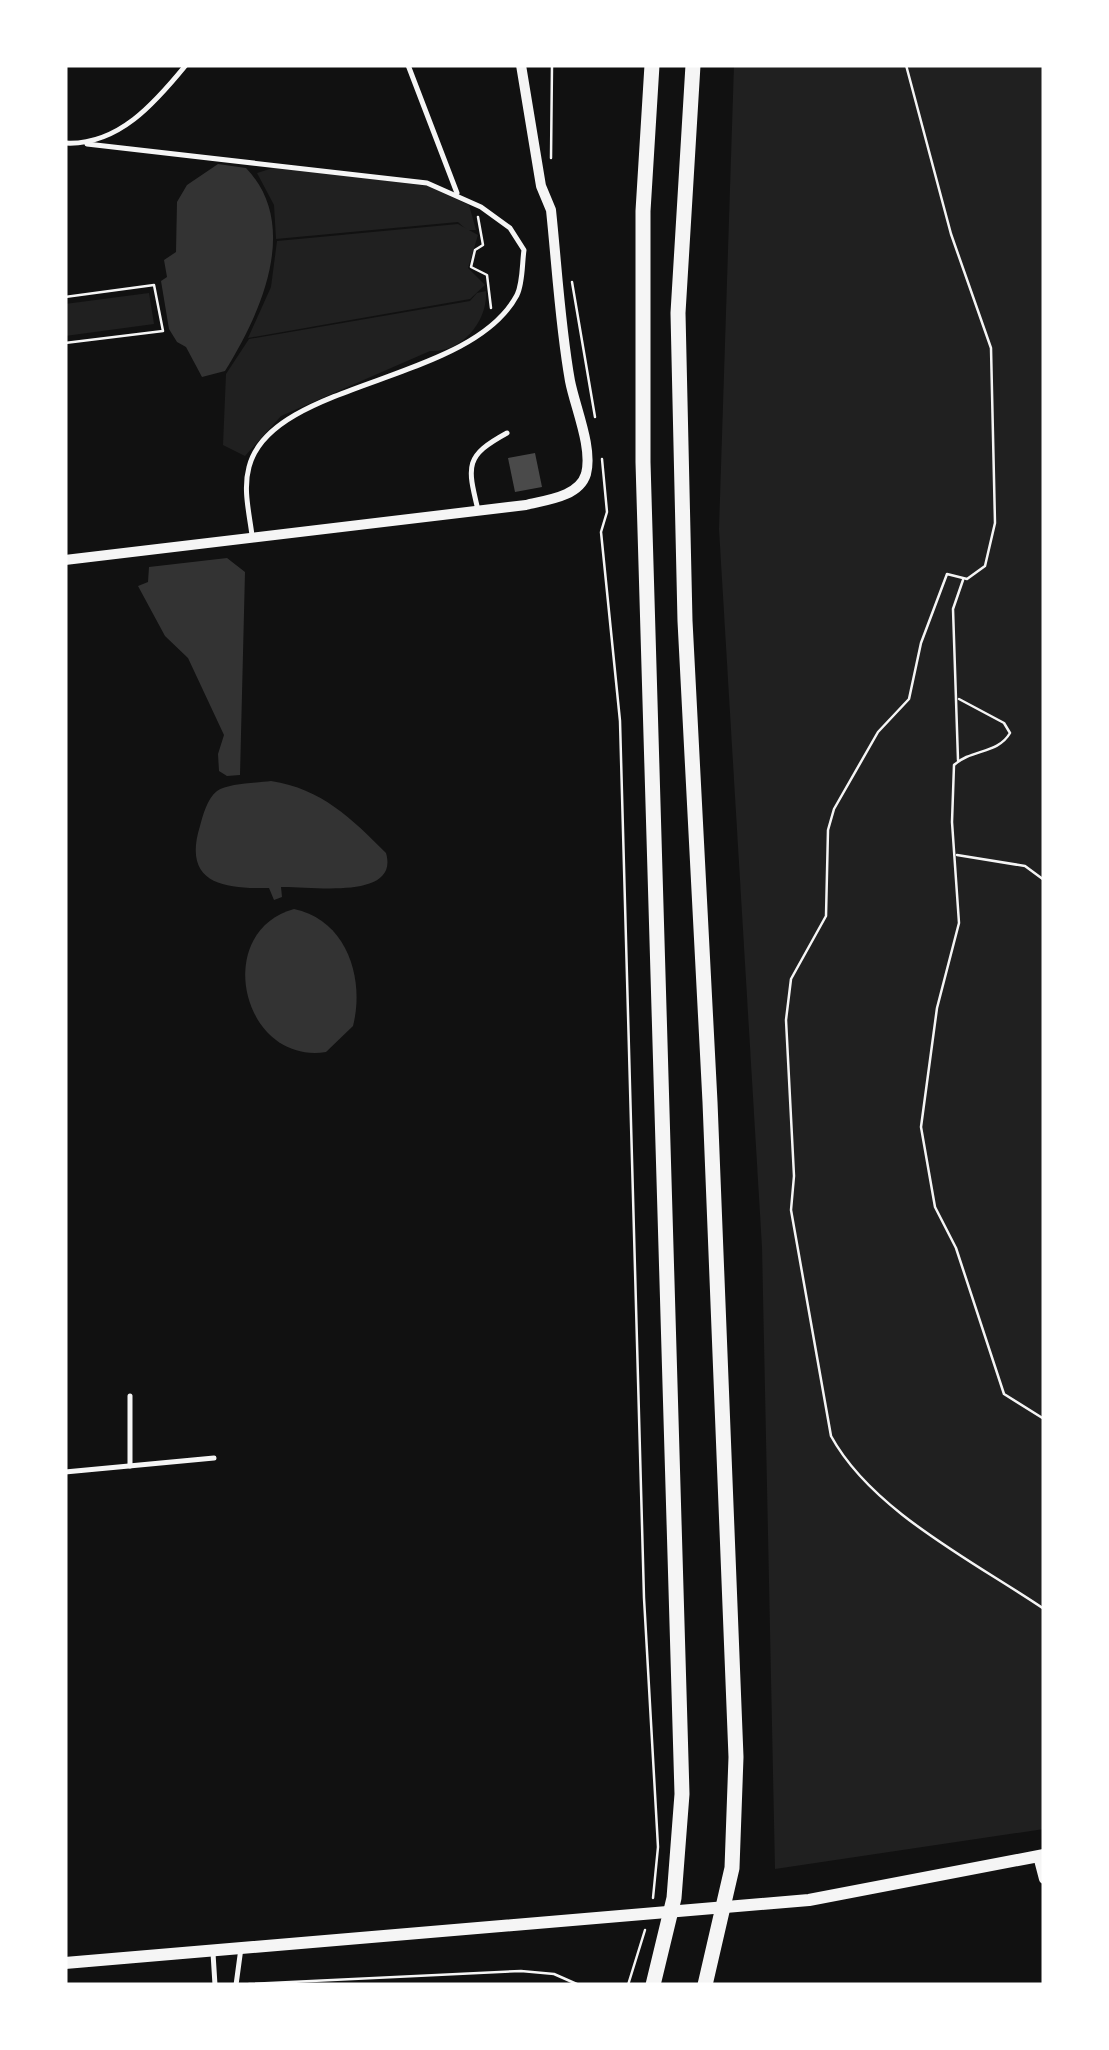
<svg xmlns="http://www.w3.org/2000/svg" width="1109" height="2050" font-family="'Public Sans',sans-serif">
<rect width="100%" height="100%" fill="#111"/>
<g fill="#202020">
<path d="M734 65H1044V1829L775 1869 762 1247 719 529Z"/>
<path d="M276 167 428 186 469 205 476 230H467L458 222 276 239 274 205 257 173Z"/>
<path d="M458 224 478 235 468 268 485 285 470 299 248 338 271 287 277 241Z"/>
<path d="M486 291C488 321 462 353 430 351L281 416 245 456 223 445 226 374 249 339 470 301 477 293Z"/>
<path d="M149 293 154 324 65 336V304Z"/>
</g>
<g fill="#333">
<path d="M218 164 246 168C301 225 261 313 225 371L202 377 186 347 177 342 169 329 161 281 167 277 164 260 176 252 177 202 187 185Z"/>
<path d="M227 558 245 572 240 775 227 776 219 771 218 754 224 735 188 658 165 636 138 586 148 582 149 567Z"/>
<path d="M271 781C322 789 351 818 386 853 400 901 310 886 281 887L282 897 274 900 269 888C224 889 182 884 200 826 203 815 207 799 217 791 228 783 257 783 271 781Z"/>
<path d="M294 909C347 920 365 979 353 1026L326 1052C242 1065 211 932 294 909Z"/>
</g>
<path fill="#4a4a4a" d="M535 453 542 487 515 492 508 458Z"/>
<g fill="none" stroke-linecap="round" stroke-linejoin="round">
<g stroke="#f5f5f5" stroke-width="2.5">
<path d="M906 65 951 234 991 348 995 523 985 566 967 579 947 574 921 643 909 699 878 732 834 809 828 830 826 916 791 979 786 1020 794 1176 791 1210 831 1436C872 1511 973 1561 1044 1609"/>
<path d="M551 158 552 65"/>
<path d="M478 217 483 245 475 250 471 267 487 275 491 308"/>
<path d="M572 282 595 417"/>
<path d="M65 297 154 285 163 331 65 343"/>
<path d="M602 459 607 512 601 532 620 721 644 1598 658 1847 653 1898"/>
<path d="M959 699 1004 723 1010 733C998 754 971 749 954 765L952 822 959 923 937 1008 921 1127 935 1207 956 1248 1004 1394 1044 1419"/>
<path d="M958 760 953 609 963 580"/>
<path d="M957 855 1025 866 1044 880"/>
<path d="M249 1984 521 1971 554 1974 579 1985"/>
<path d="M628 1985 645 1930"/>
</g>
<g stroke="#f5f5f5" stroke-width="5">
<path d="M408 65 457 193"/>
<path d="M65 143C118 146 155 103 186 65"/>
<path d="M87 144 427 183 481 207 510 228 524 250C522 263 523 283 517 295 470 384 271 380 249 467 243 489 249 512 252 535"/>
<path d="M478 510C467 465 465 456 507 433"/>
<path d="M130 1396V1466"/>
<path d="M65 1472 214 1458"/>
<path d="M213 1953 215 1985"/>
<path d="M236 1985 241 1948"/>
</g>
<g stroke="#f5f5f5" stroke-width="10">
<path d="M65 560 526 505C546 500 579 497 586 474 593 448 575 407 570 381 560 325 557 267 551 210L541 186 521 65"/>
<path d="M1038 1856 1044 1879"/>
</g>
<path stroke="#f5f5f5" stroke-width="12" d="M65 1963 809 1900 1044 1855"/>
<g stroke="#f5f5f5" stroke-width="15">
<path d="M652 65 643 211V462L682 1794 674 1898 653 1985"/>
<path d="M693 65 678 313 685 621 710 1102 736 1757 732 1868 705 1985"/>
</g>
</g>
<rect width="1109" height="2050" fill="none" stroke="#ffffff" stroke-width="135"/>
</svg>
